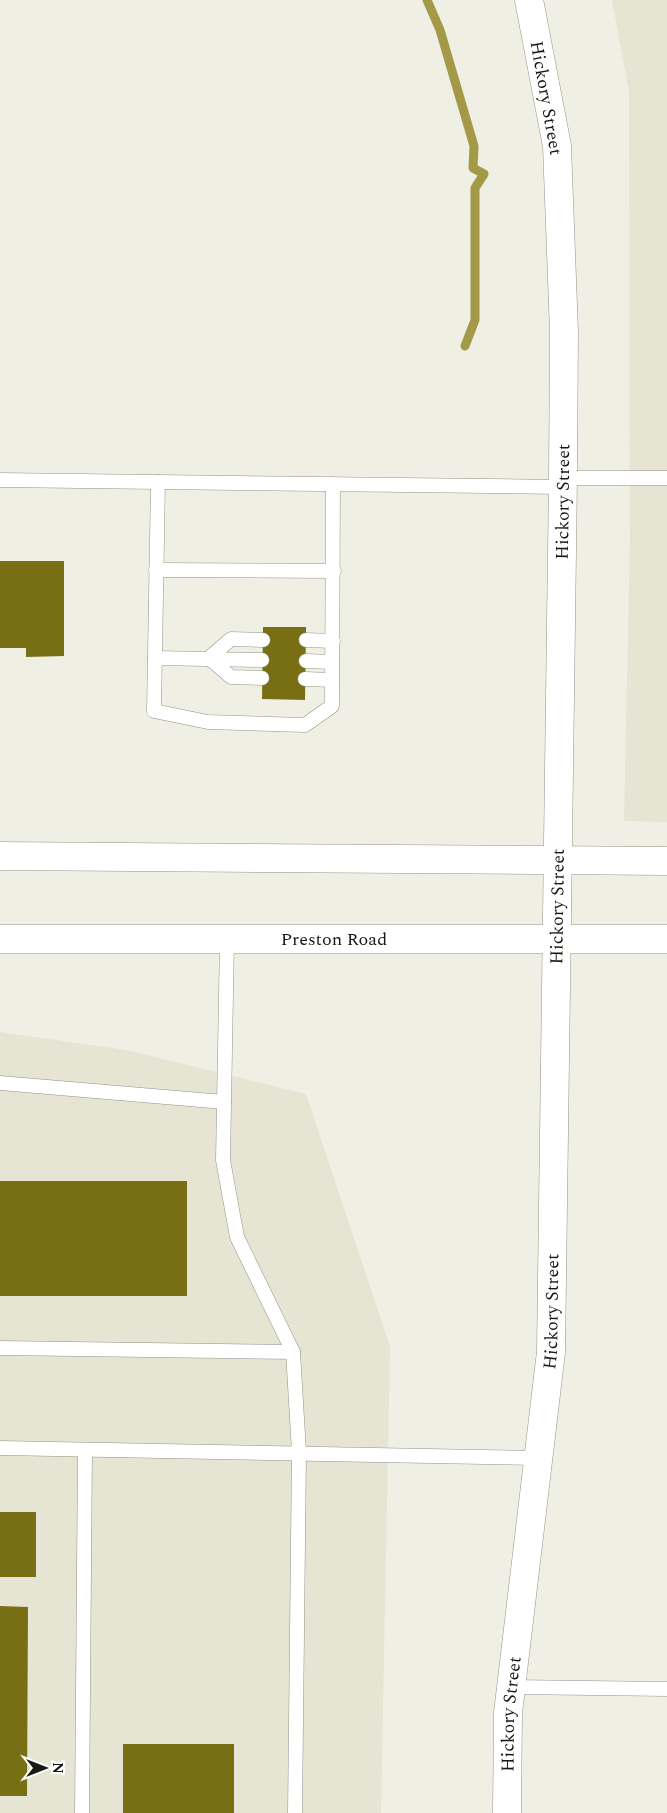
<svg xmlns="http://www.w3.org/2000/svg" width="667" height="1813" font-family="Spectral,serif">
<rect width="100%" height="100%" fill="#efefe4"/>
<g fill="#e6e4d3">
<path d="M612 0H667V822L624 821 630 539 629 91Z"/>
<path d="M0 1032 126 1050 306 1094 390 1347 381 1813H0Z"/>
</g>
<g fill="none" stroke-linecap="round" stroke-linejoin="round">
<path stroke="#a39947" stroke-width="9" d="M427 0 440 30 474 146 473 168 484 174 475 188V320L465 346"/>
</g>
<g fill="#786f14">
<path d="M0 561H64V656L26 657V648H0Z"/>
<path d="M263 627H306L305 700 262 699Z"/>
<rect x="0" y="1181" width="187" height="115"/>
<rect x="0" y="1512" width="36" height="65"/>
<path d="M0 1606 28 1607 27 1796H0Z"/>
<rect x="123" y="1744" width="111" height="69"/>
</g>
<g fill="none" stroke-linecap="round" stroke-linejoin="round">
<g stroke="#949389" stroke-width="15">
<g id="service">
<path d="M563 478H667"/>
<path d="M0 480 562 487"/>
<path d="M158 482 154 711 208 722 305 725 332 706 333 484"/>
<path d="M156 570 334 571"/>
<path d="M306 640 333 641"/>
<path d="M155 658 262 660"/>
<path d="M306 661 332 662"/>
<path d="M262 678 231 677 209 658 231 639 263 640"/>
<path d="M305 679 332 680"/>
<path d="M227 940 223 1160 237 1237 293 1352"/>
<path d="M0 1083 224 1102"/>
<path d="M0 1348 293 1352 299 1452 295 1813"/>
<path d="M0 1448 537 1458"/>
<path d="M511 1687 667 1689"/>
<path d="M82 1813 85 1450"/>
</g>
</g>
<g stroke="#949389" stroke-width="29">
<g id="tertiary">
<path id="s1" d="M507 1813 508 1713 551 1352 563 478 564 332 557 146 529 0"/>
</g>
</g>
<g stroke="#949389" stroke-width="29">
<g id="primary">
<path d="M0 856 667 861"/>
<path id="s2" d="M0 939H667"/>
</g>
</g>
<use href="#service" stroke="#fff" stroke-width="14"/>
<use href="#tertiary" stroke="#fff" stroke-width="28"/>
<use href="#primary" stroke="#fff" stroke-width="28"/>
</g>
<g text-anchor="middle" dominant-baseline="central" stroke-width="4" stroke-linejoin="round" paint-order="stroke">
<g font-size="18" fill="#171713" stroke="#fff">
<text transform="translate(546 98) rotate(80)">Hickory Street</text>
<text stroke="none"><textPath href="#s1" startOffset="1314">Hickory Street</textPath></text>
<text stroke="none"><textPath href="#s1" startOffset="909">Hickory Street</textPath></text>
<text stroke="none"><textPath href="#s2" startOffset="334">Preston Road</textPath></text>
<text stroke="none"><textPath href="#s1" startOffset="504">Hickory Street</textPath></text>
<text stroke="none"><textPath href="#s1" startOffset="99">Hickory Street</textPath></text>
</g>
</g>
<g transform="translate(45 1768) rotate(90)" stroke="#ffffff" stroke-width="4" paint-order="stroke">
<path d="M0-4L9 19L0 12L-9 19Z" fill="#171713"/>
<text y="-8" font-size="14" font-weight="bold" text-anchor="middle" fill="#171713">N</text>
</g>
</svg>
